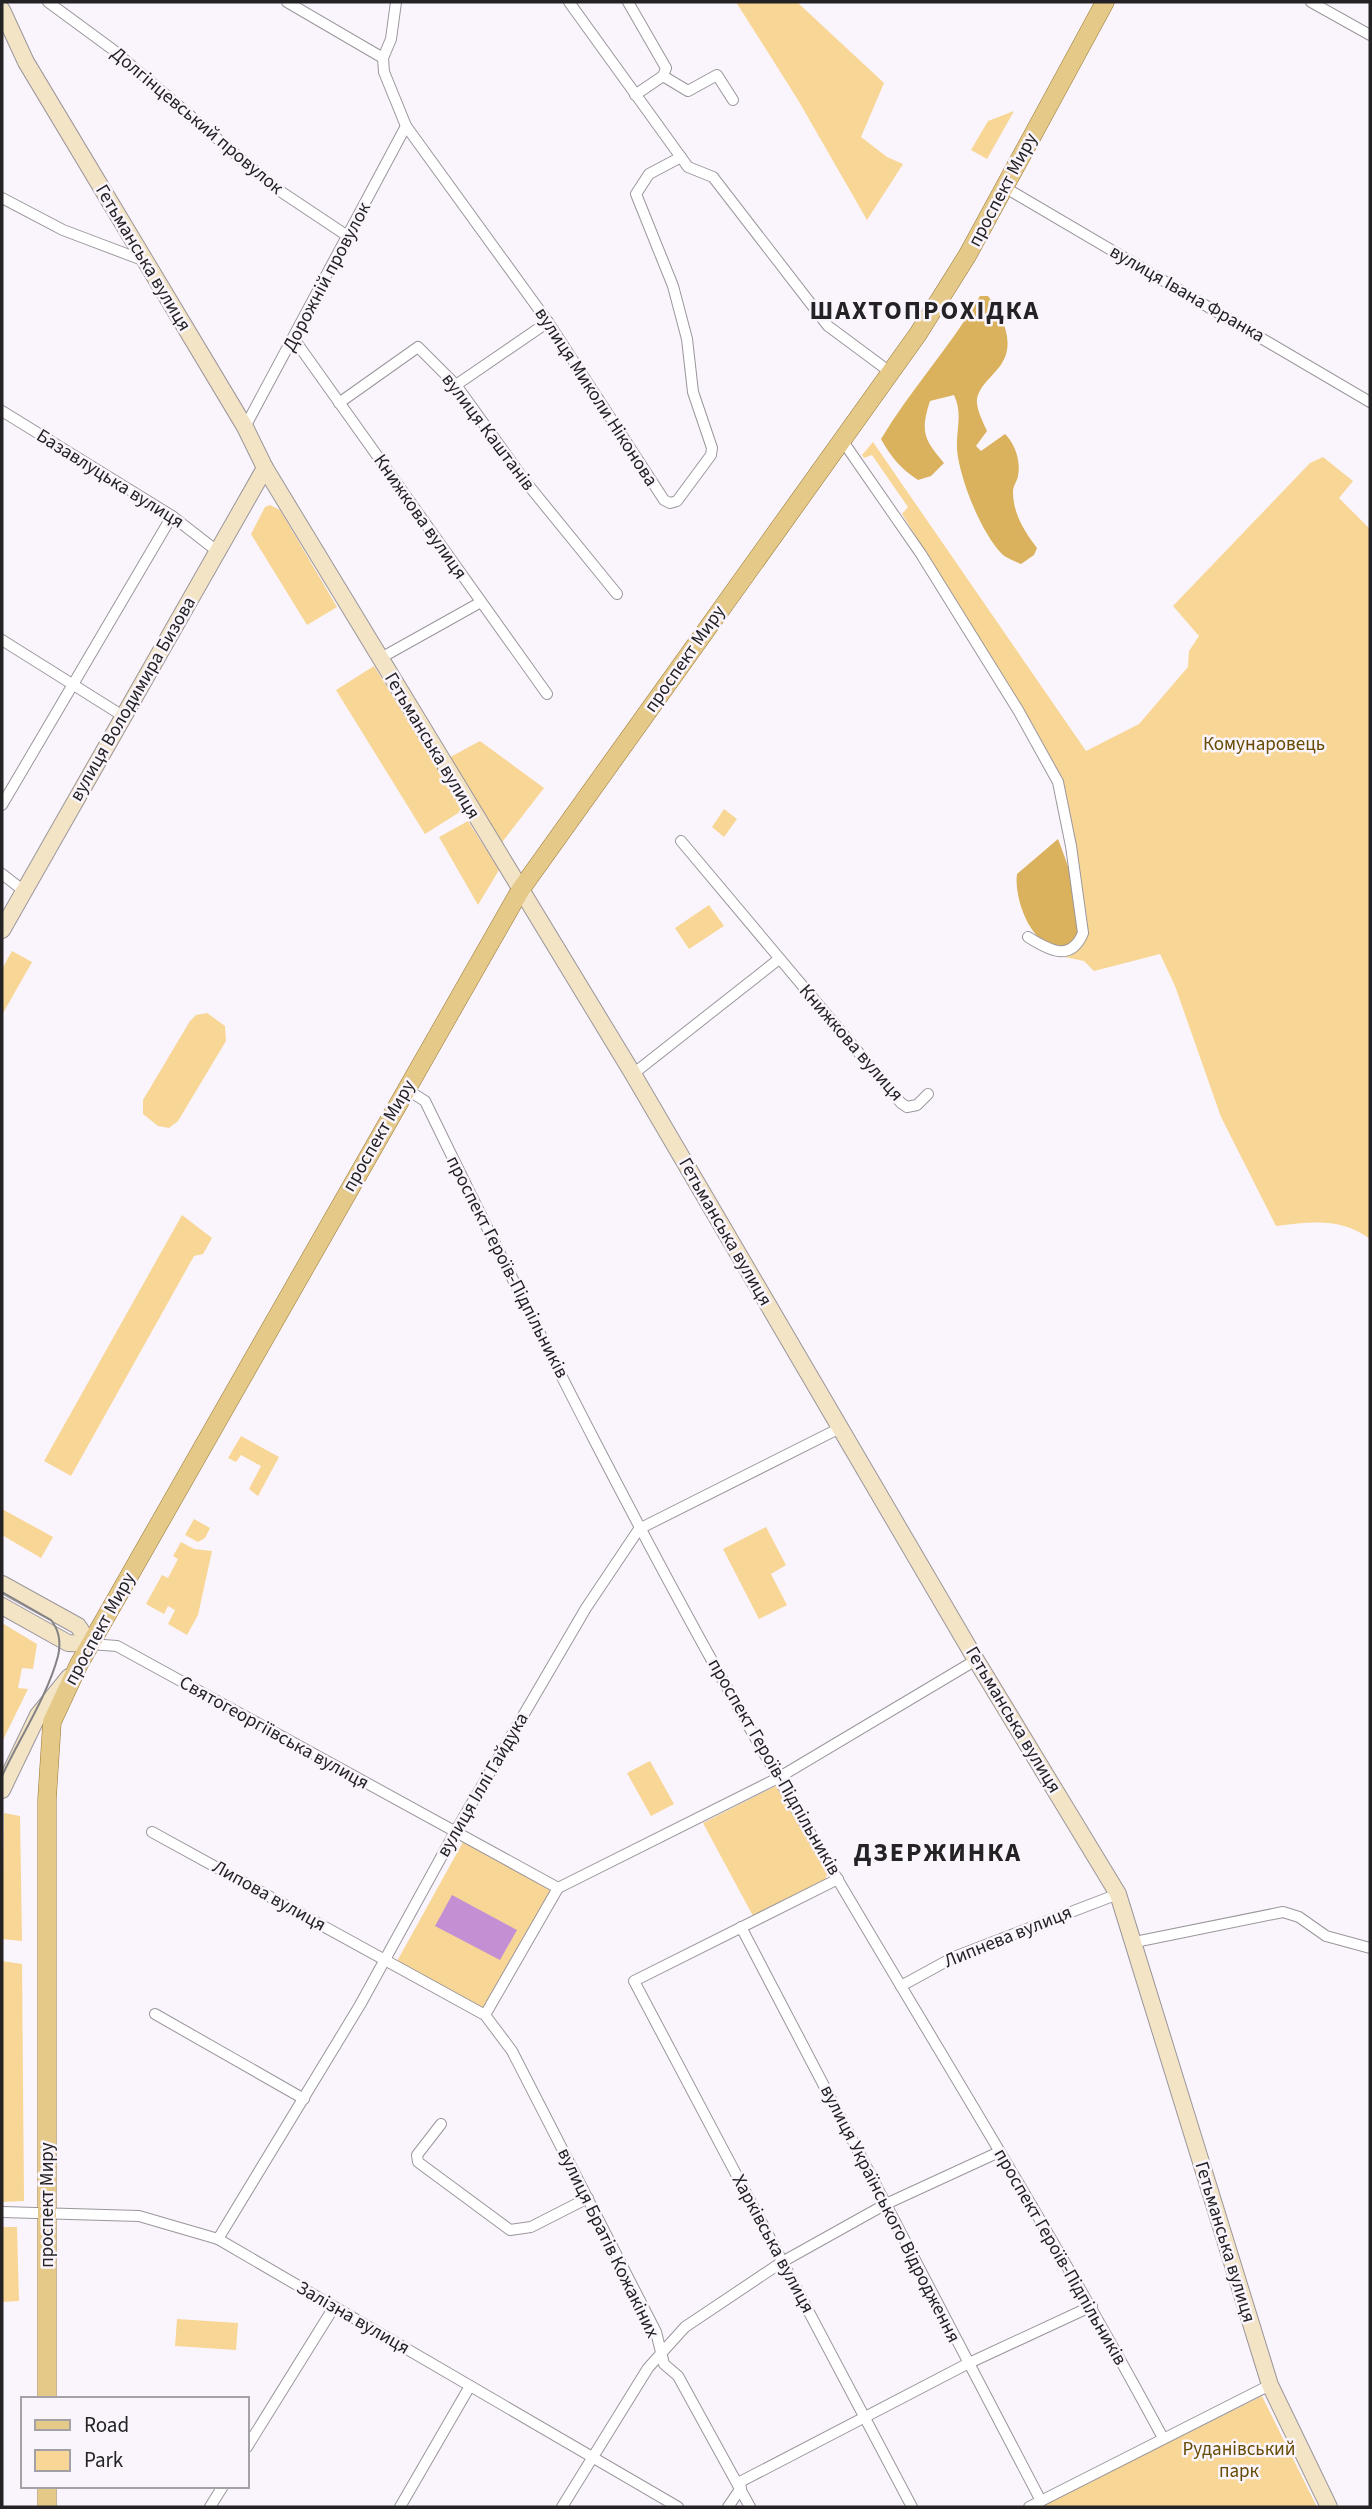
<svg xmlns="http://www.w3.org/2000/svg" width="1372" height="2509" font-family="'Source Sans 3',sans-serif">
<rect width="100%" height="100%" fill="#faf5fc"/>
<g fill="#f8d695">
<path d="M736 2H797L884 83 861 137 887 157 903 164 867 220 798 100Z"/>
<path d="M1014 111 987 159 971 150 988 121Z"/>
<path d="M873 442 1086 751 1139 724 1188 667 1189 651 1199 636 1173 606 1310 463 1323 457 1353 481 1339 498 1370 529V1239C1340 1217 1311 1222 1276 1226L1221 1117 1175 986 1160 954 1094 971 1084 961 1060 956 1073 954 1082 944 1075 845 1063 780 1033 725 902 514 908 507 872 455 864 458 862 455Z"/>
<path d="M270 505 280 510 337 607 307 625 251 534 265 507Z"/>
<path d="M374 666 463 810 425 834 336 690Z"/>
<path d="M480 741 544 788 496 850 441 762Z"/>
<path d="M724 809 737 819 724 837 712 827Z"/>
<path d="M468 821 499 870 478 905 439 837Z"/>
<path d="M709 905 724 926 689 949 675 928Z"/>
<path d="M12 951 32 962 2 1015V969Z"/>
<path d="M207 1013 225 1026 226 1041 178 1121 169 1128 158 1126 143 1114V1100L190 1021 196 1015Z"/>
<path d="M182 1215 212 1238 203 1254 194 1256 71 1476 44 1461Z"/>
<path d="M241 1436 279 1457 258 1496 249 1489 261 1466 241 1455 236 1462 228 1458Z"/>
<path d="M2 1509 53 1537 41 1558 2 1535Z"/>
<path d="M194 1519 210 1528 205 1538 198 1542 185 1535Z"/>
<path d="M766 1527 786 1565 771 1574 787 1605 759 1619 723 1549Z"/>
<path d="M181 1542 194 1549 212 1551 198 1615 187 1635 168 1624 175 1610 168 1606 164 1614 146 1604 162 1575 168 1578 178 1559 173 1556Z"/>
<path d="M2 1623 37 1644 33 1669 22 1668 18 1688 28 1689 2 1742Z"/>
<path d="M650 1761 674 1804 651 1816 627 1773Z"/>
<path d="M776 1786 829 1871 824 1882 753 1916 703 1823Z"/>
<path d="M4 1813 20 1816 22 1941 2 1939Z"/>
<path d="M463 1842 552 1891 485 2012 396 1963Z"/>
<path d="M2 1961 22 1964 24 2201 2 2202Z"/>
<path d="M2 2227H17L19 2301 2 2302Z"/>
<path d="M177 2319 238 2323 236 2350 175 2346Z"/>
<path d="M1262 2396 1317 2507H1039Z"/>
</g>
<g fill="#dab15c">
<path d="M980 296H988C1001 313 1016 342 1002 363 994 376 980 384 977 399 976 409 983 422 987 431L976 446 981 451 1005 434C1015 444 1021 461 1018 476 1017 482 1013 485 1013 492 1013 513 1024 531 1037 548L1034 555 1021 564C1015 561 1006 558 1002 554 981 533 959 477 957 449 956 429 963 414 954 395L930 401C920 432 924 439 944 463L931 476 918 480C901 469 891 457 881 439 911 389 951 346 980 296Z"/>
<path d="M1058 839C1070 871 1085 908 1076 942 1038 966 1013 902 1017 874Z"/>
</g>
<path fill="#c58fd4" d="M452 1895 517 1930 500 1960 435 1926Z"/>
<g fill="none" stroke-linecap="round" stroke-linejoin="round">
<g stroke="#9b969c" stroke-width="12">
<g id="street">
<path d="M48 2 112 49 274 187 349 237"/>
<path d="M287 2 383 58"/>
<path d="M396 2 391 39 383 58 384 72 406 126 548 322 664 500 670 503 677 501 711 455 712 448 693 392 687 339 673 286 636 194 649 174 681 157"/>
<path d="M569 2 688 167 713 177 828 326 890 372"/>
<path d="M628 2 666 68 663 76 635 95"/>
<path d="M1311 2 1370 35"/>
<path d="M663 76 688 91 717 75 733 100"/>
<path d="M1004 187 1370 402"/>
<path d="M2 198 63 230 145 261"/>
<path d="M294 339 547 694"/>
<path d="M456 385 548 322"/>
<path d="M339 403 418 347 456 385 525 481 617 594"/>
<path d="M2 411 172 516 217 551"/>
<path d="M245 427 406 126"/>
<path d="M842 440 921 554 1018 710 1058 782 1071 846 1083 933C1071 962 1050 951 1028 937"/>
<path d="M2 640 123 716"/>
<path d="M379 659 481 602"/>
<path d="M2 805 172 516"/>
<path d="M681 841 901 1103 907 1107 917 1105 928 1094"/>
<path d="M2 874 24 891"/>
<path d="M633 1074 779 959"/>
<path d="M406 1089 425 1101C537 1331 652 1560 780 1781 907 2001 1043 2215 1163 2438"/>
<path d="M90 1644 117 1646 558 1888"/>
<path d="M152 1832 485 2015 512 2051 656 2332 664 2364 678 2376 750 2507"/>
<path d="M838 1879 634 1981 912 2507"/>
<path d="M558 1888 778 1778 976 1660"/>
<path d="M741 1927 1041 2501"/>
<path d="M1135 1942 1283 1912 1299 1917 1326 1936 1370 1948"/>
<path d="M901 1986 954 1957 1118 1894"/>
<path d="M155 2014 304 2099"/>
<path d="M485 2015 558 1888"/>
<path d="M441 2124 417 2155 418 2162 510 2230 531 2227 588 2198"/>
<path d="M2 2212 139 2216 218 2239 678 2507"/>
<path d="M218 2239 360 2005 455 1832 586 1608 639 1529 840 1428"/>
<path d="M247 2447 334 2307"/>
<path d="M738 2483 967 2364 1092 2306"/>
<path d="M210 2507 223 2486"/>
<path d="M400 2507 470 2386"/>
<path d="M562 2507 648 2368 685 2327 782 2262 886 2204 999 2152"/>
<path d="M728 2507 741 2488"/>
<path d="M1029 2507 1270 2385"/>
</g>
</g>
<g stroke="#9b969c" stroke-width="18">
<g id="secondary">
<path d="M2 10 26 62 245 427 265 468 633 1074 976 1660 1118 1894 1270 2385 1329 2507"/>
<path d="M2 930 265 468"/>
<path d="M2 1584 78 1626 90 1644"/>
<path d="M2 1606 68 1643 90 1644"/>
<path d="M2 1790 38 1715 69 1677"/>
</g>
</g>
<g stroke="#967733" stroke-width="19">
<g id="primary">
<path d="M47 2399V1799L52 1722 79 1664 521 889 918 334 967 256 1105 2"/>
<path d="M47 2507V2486"/>
</g>
</g>
<use href="#street" stroke="#fff" stroke-width="10"/>
<use href="#secondary" stroke="#f2e4c4" stroke-width="16"/>
<use href="#primary" stroke="#e5c989" stroke-width="18"/>
<path stroke="#848185" stroke-width="2" d="M2 1592 51 1620C59 1630 61 1643 58 1656 48 1695 19 1739 2 1776"/>
</g>
<g text-anchor="middle" dominant-baseline="central" stroke-width="5" stroke-linejoin="round" paint-order="stroke">
<g font-size="19" fill="#242224" stroke="#faf5fc">
<text transform="translate(197 121) rotate(40)">Долгінцевський провулок</text>
<text transform="translate(1003 190) rotate(-62)">проспект Миру</text>
<text transform="translate(143 258) rotate(59)">Гетьманська вулиця</text>
<text transform="translate(327 277) rotate(-62)">Дорожній провулок</text>
<text transform="translate(1187 294) rotate(30)">вулиця Івана Франка</text>
<text transform="translate(596 397) rotate(57)">вулиця Миколи Ніконова</text>
<text transform="translate(488 432) rotate(53)">вулиця Каштанів</text>
<text transform="translate(110 479) rotate(32)">Базавлуцька вулиця</text>
<text transform="translate(420 517) rotate(55)">Книжкова вулиця</text>
<text transform="translate(685 659) rotate(-55)">проспект Миру</text>
<text transform="translate(133 699) rotate(-60)">вулиця Володимира Бизова</text>
<text transform="translate(432 746) rotate(59)">Гетьманська вулиця</text>
<text transform="translate(851 1043) rotate(49)">Книжкова вулиця</text>
<text transform="translate(379 1136) rotate(-60)">проспект Миру</text>
<text transform="translate(725 1232) rotate(60)">Гетьманська вулиця</text>
<text transform="translate(507 1267) rotate(63)">проспект Героїв-Підпільників</text>
<text transform="translate(100 1629) rotate(-61)">проспект Миру</text>
<text transform="translate(1013 1720) rotate(59)">Гетьманська вулиця</text>
<text transform="translate(274 1733) rotate(29)">Святогеоргіївська вулиця</text>
<text transform="translate(774 1767) rotate(60)">проспект Героїв-Підпільників</text>
<text transform="translate(483 1785) rotate(-60)">вулиця Іллі Гайдука</text>
<text transform="translate(269 1896) rotate(29)">Липова вулиця</text>
<text transform="translate(1008 1937) rotate(-22)">Липнева вулиця</text>
<text transform="translate(47 2205) rotate(-90)">проспект Миру</text>
<text transform="translate(890 2214) rotate(63)">вулиця Українського Відродження</text>
<text transform="translate(1225 2242) rotate(73)">Гетьманська вулиця</text>
<text transform="translate(608 2243) rotate(64)">вулиця Братів Кожакіних</text>
<text transform="translate(773 2244) rotate(62)">Харківська вулиця</text>
<text transform="translate(1060 2257) rotate(60)">проспект Героїв-Підпільників</text>
<text transform="translate(353 2318) rotate(30)">Залізна вулиця</text>
</g>
<g font-size="19" fill="#664b04" stroke="#faf5fc">
<text x="1264" y="744">Комунаровець</text>
<text x="1239" y="2449">Руданівський<tspan x="1239" dy="22">парк</tspan></text>
</g>
<g font-size="26" font-weight="bold" letter-spacing="2" fill="#242224" stroke="#faf5fc">
<text x="925" y="310">ШАХТОПРОХІДКА</text>
<text x="938" y="1852">ДЗЕРЖИНКА</text>
</g>
</g>
<rect width="1372" height="2509" fill="none" stroke="#242224" stroke-width="7"/>
<rect x="21" y="2397" width="228" height="91" fill="#faf5fc" stroke="#a4a1a6" stroke-width="2"/>
<rect x="35" y="2420" width="35" height="10" fill="#e5c989" stroke="#a4a1a6" stroke-width="2"/>
<text x="84" y="2432" font-size="21" fill="#242224">Road</text>
<rect x="35" y="2450" width="35" height="21" fill="#f8d695" stroke="#a4a1a6" stroke-width="2"/>
<text x="84" y="2467" font-size="21" fill="#242224">Park</text>
</svg>
